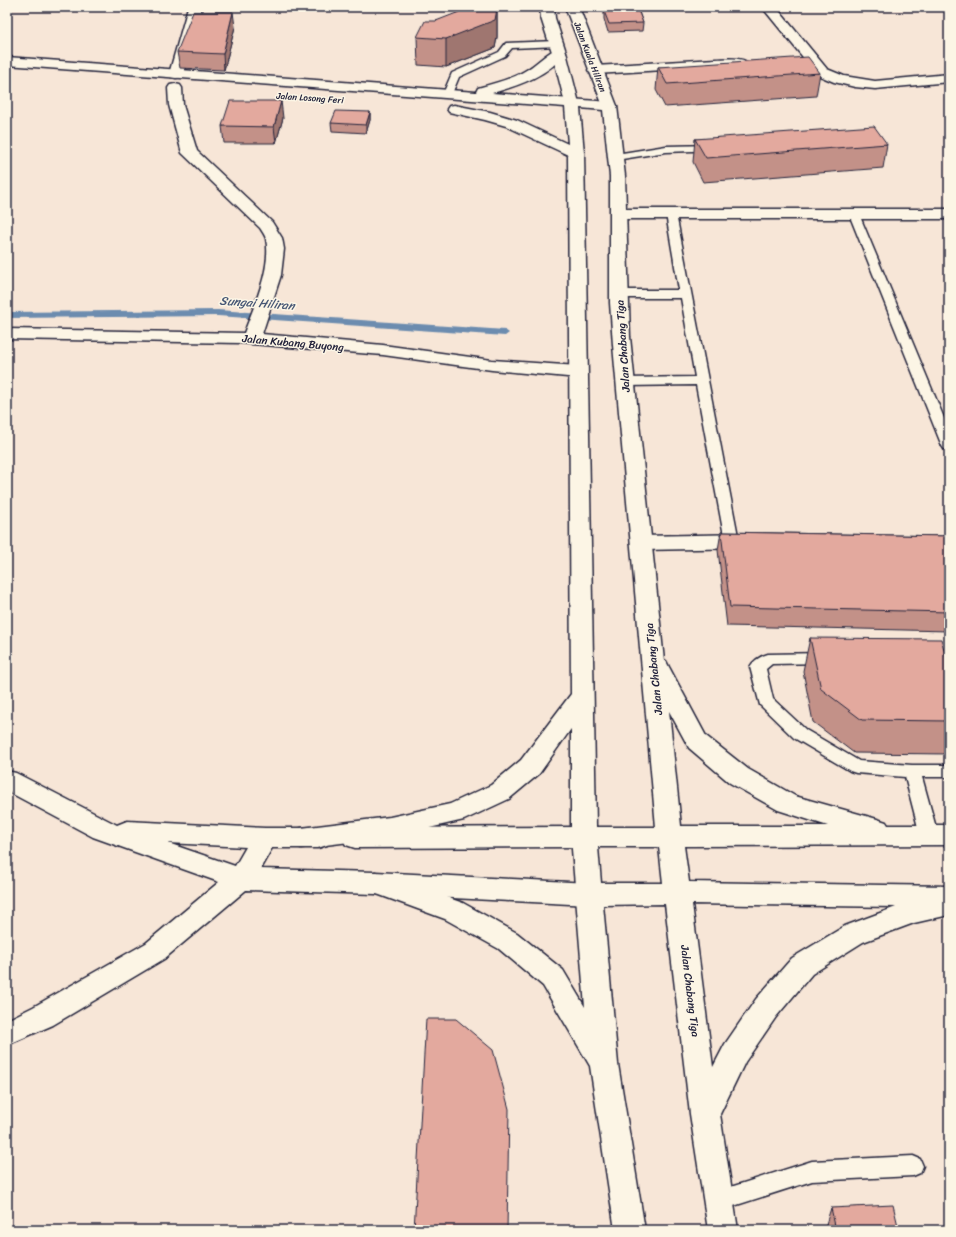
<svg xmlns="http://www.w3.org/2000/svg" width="956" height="1237" font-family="Sriracha,sans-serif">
<rect width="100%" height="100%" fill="#f7e6d7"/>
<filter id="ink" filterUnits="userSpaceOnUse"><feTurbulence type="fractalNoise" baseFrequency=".025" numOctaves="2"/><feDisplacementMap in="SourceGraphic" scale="8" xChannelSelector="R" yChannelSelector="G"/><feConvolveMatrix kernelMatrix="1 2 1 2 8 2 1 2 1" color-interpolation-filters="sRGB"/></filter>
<g filter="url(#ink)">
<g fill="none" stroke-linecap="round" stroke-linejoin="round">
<path fill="#6c8caf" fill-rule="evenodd" d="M218 310 505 330 509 333 505 336 218 316 7 318V312Z"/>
<g stroke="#22223b" stroke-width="3">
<g id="service">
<path d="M556 41 559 42 561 44 559 46 512 48 505 56 459 77 451 96H445L443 94 452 73 499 52 506 43Z"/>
<path d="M715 145 720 148 719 150 666 152 616 160 611 157 616 154 666 146Z"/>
<path d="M671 211 676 214 739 541 737 544 732 546 727 544 725 541 696 385 625 386 621 385 619 382 621 379 625 378 695 377 681 298H619L615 296 613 294 615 292 619 290H679L666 214Z"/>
<path d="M854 211 859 214 949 430V450L944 449 942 446 849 214Z"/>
<path d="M949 650V660L925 661 920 660 917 656 920 652Z"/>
<path d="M825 653 830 654 833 658 830 662 825 663 772 664 766 669 773 699 806 730 859 761 912 765H949V777H922L938 835 935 840 929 842 923 840 920 835 905 777 856 773 850 771 794 738 760 705 750 667C754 660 761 656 768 654Z"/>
<path d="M913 1156 920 1159 923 1166 920 1173 913 1176 812 1181 718 1211 711 1208 708 1201 711 1194 718 1191 812 1161Z"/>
</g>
</g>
<g stroke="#22223b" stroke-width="3">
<g id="minor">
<path d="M188 7H202L183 74 181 77 176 78 171 77 169 74Z"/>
<path d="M762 7H776L827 69 844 76 875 81 949 74V82L875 89 855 87 834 82 820 76 784 74 782 71 784 68 811 67Z"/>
<path d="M716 59C726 59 745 56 752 66L750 69 745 70 734 67H716L595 74 590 73 588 70 590 67 595 66Z"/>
<path d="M175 84 180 85 182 88 183 105 197 151 272 222 282 238 284 249 281 275 262 334 383 345 492 360 578 366 585 368 587 372 585 376 578 378 492 370 383 355 240 343 7 339V329L244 333C254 306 272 267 266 239 265 235 262 231 260 228L182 153 169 105 168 88 170 85Z"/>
<path d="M619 209H949V219H619L613 217 611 214 613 211Z"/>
<path d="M750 534 757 536 760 541 757 546 750 548 641 550 634 548 631 543 634 538 641 536Z"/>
<path d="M7 771 16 773 117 825 127 821 265 828H318L327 831 331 838 327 845 318 848H272L260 869 375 872 589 883 598 886 602 894 598 902 589 905 375 894 246 890 164 959 53 1025 7 1045V1020L33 1007 146 943 219 882 93 837 7 791ZM168 843 246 847 235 866Z"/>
<path d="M584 827 593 830 597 837 593 844 584 847 355 848 346 845 342 838 346 831 355 828Z"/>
</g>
</g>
<g stroke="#22223b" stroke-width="3">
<g id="tertiary">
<path d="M540 7H554L555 18 566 52 579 103 577 106 572 107 567 106 565 103 552 52 541 18Z"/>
<path d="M565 7H579L617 106 615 109 610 110 605 109 603 106Z"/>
</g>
</g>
<g stroke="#22223b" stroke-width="3">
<path id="secondary" d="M559 48 564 49 566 52C550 75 518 86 492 93L610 102 615 103 617 106 625 176 630 337 664 661H666L669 667 706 736 748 769 795 796 877 819 886 822 888 825H949V845L684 846 689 882 949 886V915L914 923 863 942 812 974 776 1017 745 1062 720 1114 738 1230H708L690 1114 665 904 603 905 618 1064 645 1230H615L590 1066 543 986 499 949 445 919 366 890 362 883 366 876 375 872 463 903 517 933 563 970 585 1007 571 837V729L539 774 509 799 464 820 390 837 301 848 292 845 288 838 292 831 301 828 390 817 450 804 491 785 521 760 571 694 568 155 506 126 485 120 449 112 447 109 449 106 454 105 490 112 517 120 568 144 565 107 7 65V57L476 92 478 88C495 83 513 79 528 69 538 63 548 51 559 48ZM580 108 603 110 610 176V303L613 345 656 827H596L584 153ZM669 711 689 748 730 783 778 810 828 826H681ZM598 847H659L663 883H601ZM692 904 896 907 845 926 792 958 756 999 725 1044 713 1067Z"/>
</g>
<use href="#service" fill="#fcf5e5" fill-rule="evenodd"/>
<use href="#minor" fill="#fcf5e5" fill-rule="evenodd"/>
<use href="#tertiary" fill="#fcf5e5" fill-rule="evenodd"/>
<use href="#secondary" fill="#fcf5e5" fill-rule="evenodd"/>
</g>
<g fill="#c39188" stroke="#22223b">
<path d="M605 7H639V12L643 23 642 31 608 32 604 19V11H607Z"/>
<path d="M497 9V37L495 48 446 67 418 65 417 37 436 21Z"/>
<path d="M235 27 224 70 180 68 177 52Z"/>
<path d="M658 67 820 73 816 96 665 107 656 90Z"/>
<path d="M370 112V120L366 133 332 131 331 123Z"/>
<path d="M283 118 276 143H224L222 126Z"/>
<path d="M695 139 887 144 883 168 703 182 693 162Z"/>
<path d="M721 532 949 536V631L727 626 718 550Z"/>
<path d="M810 638 949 667V754L854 753 813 722 803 671Z"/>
<path d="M831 1208 899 1230H827L826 1224Z"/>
</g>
<g fill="#9f766f" stroke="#22223b">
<path d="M497 9V37L495 48 446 67V39Z"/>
<path d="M233 12 235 27 224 70 223 54Z"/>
<path d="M281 101 283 118 276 143 274 127Z"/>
<path d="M370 112V120L366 133V125Z"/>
</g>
<g fill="#e3a99e" stroke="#22223b">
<path d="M460 8 497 9 495 20 446 39 417 37 425 21H436L459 12Z"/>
<path d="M638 10 643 23 609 24 604 11Z"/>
<path d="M193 12H233L223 54 177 52Z"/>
<path d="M808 57 820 73 667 84 658 67Z"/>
<path d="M230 101H281L274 127 222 126Z"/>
<path d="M336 111 370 112 366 125 331 123Z"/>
<path d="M874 126 887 144 706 158 695 139Z"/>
<path d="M721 532 949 536V612L730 607Z"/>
<path d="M810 638 941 639 949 667V721L862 720 821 689Z"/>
<path d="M426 1019H456L493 1050 509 1109 507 1230H414Z"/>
<path d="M893 1205 899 1230H836L831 1208Z"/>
</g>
</g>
<g text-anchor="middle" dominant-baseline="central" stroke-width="3" stroke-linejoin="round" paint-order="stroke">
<g font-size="9" fill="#22223b" stroke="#fcf5e5">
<text transform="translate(590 57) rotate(69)">Jalan Kuala Hiliran</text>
<text transform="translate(310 98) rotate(4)">Jalan Losong Feri</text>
</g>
<g font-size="11" fill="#22223b" stroke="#fcf5e5">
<text transform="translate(293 343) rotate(5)">Jalan Kubang Buyong</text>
<text transform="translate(623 346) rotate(-94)">Jalan Chabang Tiga</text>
<text transform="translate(654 669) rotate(-96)">Jalan Chabang Tiga</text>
<text transform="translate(690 991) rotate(83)">Jalan Chabang Tiga</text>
</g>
<g font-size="12" font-style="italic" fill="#475775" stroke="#fcf5e5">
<text transform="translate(257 303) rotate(4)">Sungai Hiliran</text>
</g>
</g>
<rect width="956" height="1237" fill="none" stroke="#fcf5e5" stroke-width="24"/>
<rect x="12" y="12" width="932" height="1213" fill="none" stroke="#22223b" stroke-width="1.5" filter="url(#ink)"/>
</svg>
